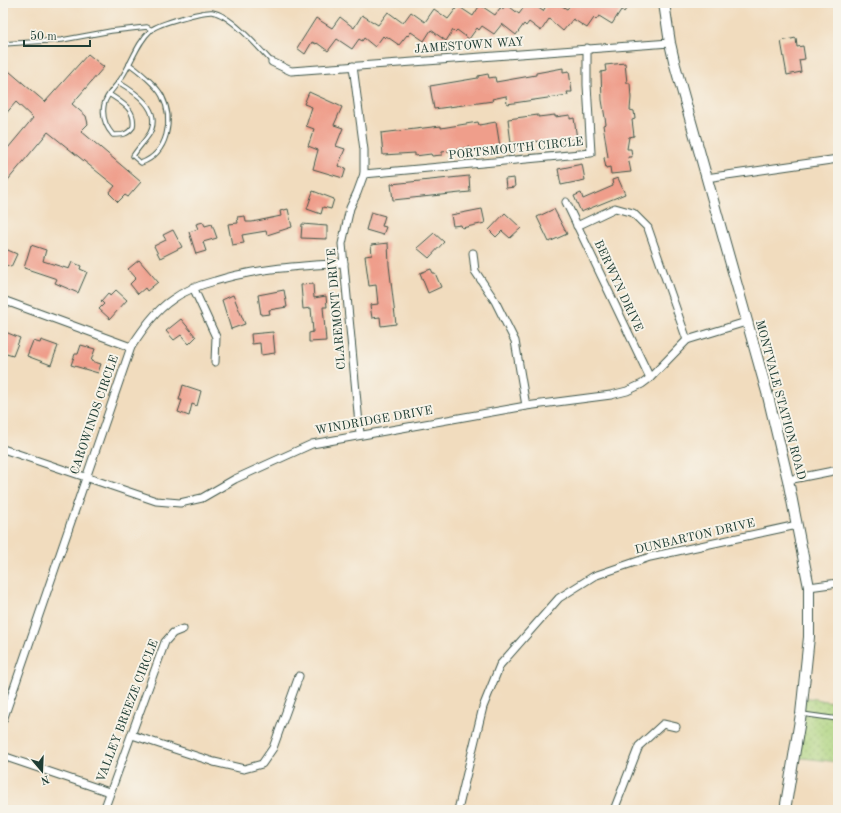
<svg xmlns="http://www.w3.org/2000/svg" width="841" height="813" font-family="'Old Standard TT',serif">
<defs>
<pattern id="park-dots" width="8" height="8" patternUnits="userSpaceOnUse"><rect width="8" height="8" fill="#acd37e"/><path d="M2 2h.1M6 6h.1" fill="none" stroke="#8bac68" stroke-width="1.8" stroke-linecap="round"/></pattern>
</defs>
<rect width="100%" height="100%" fill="#f7f3e8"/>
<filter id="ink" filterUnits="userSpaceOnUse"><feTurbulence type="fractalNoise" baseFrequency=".025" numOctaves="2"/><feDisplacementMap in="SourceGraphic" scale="8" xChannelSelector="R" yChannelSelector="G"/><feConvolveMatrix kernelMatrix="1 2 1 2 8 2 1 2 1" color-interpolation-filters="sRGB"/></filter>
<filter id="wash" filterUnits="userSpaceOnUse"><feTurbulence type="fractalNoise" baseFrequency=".012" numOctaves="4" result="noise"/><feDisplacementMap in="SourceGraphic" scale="16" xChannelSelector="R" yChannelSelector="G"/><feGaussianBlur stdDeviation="0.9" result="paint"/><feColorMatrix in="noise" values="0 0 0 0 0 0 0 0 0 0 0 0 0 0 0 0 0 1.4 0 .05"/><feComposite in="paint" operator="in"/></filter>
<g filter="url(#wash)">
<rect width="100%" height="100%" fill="#f1dcbe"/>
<path fill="url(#park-dots)" stroke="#668859" d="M803 697 838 703V762L794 757Z"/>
<g id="blocks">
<g fill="#ef9e8b">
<path d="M527 3H531L543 11 548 3H557L567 9 572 3H584L589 7 592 3H630L624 12 621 10 612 24 599 16 596 20 594 18 587 28 573 19 563 31 549 19 541 31 529 22 526 26 524 24 516 35 502 24 494 34 482 26 479 30 477 28 469 39 457 30 455 32 453 30 446 41 431 30 424 41 411 32 408 36 407 35 399 45 386 36 385 38 383 36 375 47 364 38 362 41 359 39 352 49 337 39 328 51 317 43 316 44 312 42 305 54 297 48 316 18 332 28 340 17 354 28 362 15 378 25 388 12 403 23 411 12 425 22 434 9 448 19 458 6 473 16 480 5 495 15 500 8 502 10 506 4 519 14Z"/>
<path d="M796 38 797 47 803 46 805 59 799 60 801 72 787 75 781 41Z"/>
<path d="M88 54 104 67 72 104 86 116 88 124 81 131 141 182 128 197 125 195 118 202 109 193 115 186 48 132 3 186V154L33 118 16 102 3 117V66L45 102Z"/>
<path d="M625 63 627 83H630L631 98 630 110 634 111 635 119 632 120 634 136 629 137 627 149H631L632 157H628L631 172 611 174 610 167 606 168 604 158 608 157 603 125 606 124 602 100 601 72 606 71 605 65Z"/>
<path d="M563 68V72L569 71 572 92H567L568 95 507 104 506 96 492 99 493 101 434 109 430 86 478 78V76L488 74 489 78 495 77 496 82 536 75V73Z"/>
<path d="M309 92 342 107 334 125 343 128 336 146 345 149 338 166 346 168 343 178 313 169 318 150 308 146 314 129 306 126 312 107 304 104Z"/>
<path d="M538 115V117L555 115V117L570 115V119L574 118 577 139 570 140V143L560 144 559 142 544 144 543 141 511 143 508 119Z"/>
<path d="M478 122 479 125 496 122 500 147H496V150L486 152 485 149 470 151 469 147 449 151 442 152V155L432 156 431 154 415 156V153L383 155 381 133 441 126V128Z"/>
<path d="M582 164 585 180 561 185 558 169Z"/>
<path d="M469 176 470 192 393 200 391 184Z"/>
<path d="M514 178 515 187 506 188 505 179Z"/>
<path d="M618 178 625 194 581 212 574 196 581 193 583 199 613 186 612 180Z"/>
<path d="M313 191 334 199 331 209 323 207 321 214 307 209Z"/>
<path d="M288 209 292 227 267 235 266 231 242 235 244 243 232 245 228 224 238 223 237 217 245 216 246 222H252L281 216 280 211Z"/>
<path d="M482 209 485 223 462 228 461 225 453 226 451 215Z"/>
<path d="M554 209 567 234 549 242 537 217Z"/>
<path d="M371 212 385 216 382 226 386 227 383 235 366 230Z"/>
<path d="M505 213 521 228 510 238 502 231 496 237 489 230Z"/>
<path d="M203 222 205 226 212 224 217 238 203 242 206 251 196 254 189 232 198 229 196 224Z"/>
<path d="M302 224 327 226V239L301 238Z"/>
<path d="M173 230 182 247 160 258 154 246 166 240 163 235Z"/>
<path d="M434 233 444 242 429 258 417 248Z"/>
<path d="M388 243 389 265 396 324 381 326 380 317 372 318 370 305 378 304 376 285 369 286 365 256 372 255 371 245Z"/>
<path d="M31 245 46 250 43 261 69 269 72 262 81 266 80 269 87 272 78 293 55 283 57 279 24 268Z"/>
<path d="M3 248 17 254 11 267 3 264Z"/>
<path d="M139 260 158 282 147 291 145 288 138 294 130 284 136 278 128 269Z"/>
<path d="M431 269 433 273H435L441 287 428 293 420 273Z"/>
<path d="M313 284 314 298 326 296 327 307H323L326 341 309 342V333L313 332 311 308 303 309 301 285Z"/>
<path d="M116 290 127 300 110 319 99 309 104 304 101 301 108 293 110 296Z"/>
<path d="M284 290 287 307 269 310 270 314 261 315 258 295Z"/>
<path d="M233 295 245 324 231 329 222 300Z"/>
<path d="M181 319 196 337 189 344 181 335 174 340 166 331Z"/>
<path d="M3 331 20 338 13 356 3 353Z"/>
<path d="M273 332 275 353 261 355 260 343 252 344 251 334Z"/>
<path d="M41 340 58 346 51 365 27 356 33 341 40 343Z"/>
<path d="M81 345 95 349 91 361 101 364 98 373 71 365 75 354H78Z"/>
<path d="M183 385 201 391 197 406 192 404 189 416 178 412 182 400H179Z"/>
</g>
</g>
</g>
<g filter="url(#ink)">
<use href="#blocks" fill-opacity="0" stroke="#3e5549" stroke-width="1"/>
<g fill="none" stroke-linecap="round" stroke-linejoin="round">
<g stroke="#3e5549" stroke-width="5.5">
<g id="lane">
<path d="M3 44 62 40 111 31 147 27 152 30"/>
<path d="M118 82C135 92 162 109 150 133 145 141 138 148 133 156L141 163C168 153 174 120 162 96 157 86 138 70 129 64"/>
<path d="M109 94C122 103 136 109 133 127 127 135 123 135 113 135 106 127 102 116 104 105 106 94 117 86 122 77 132 62 137 43 151 30 158 24 202 11 212 12 231 15 259 48 272 62"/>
<path d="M802 714 838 719"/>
</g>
</g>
<g stroke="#3e5549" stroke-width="9">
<g id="street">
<path d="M272 62 291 71 670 43"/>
<path d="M353 66 364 150V174L357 193 350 208 342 244 360 434"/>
<path d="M364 174 591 153 587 85V48"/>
<path d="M706 178 838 159"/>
<path d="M566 202 650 378"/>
<path d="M577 226 615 208 633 213 648 228 687 340"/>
<path d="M473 253 475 271 495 301 515 341 526 406"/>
<path d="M193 287 216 337 215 362"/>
<path d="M3 300 131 347"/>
<path d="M3 449 156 501 180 503 202 498 235 479 312 444 526 406 611 395 627 391 642 384 650 378 687 340 746 322"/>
<path d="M788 480 838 470"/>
<path d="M809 587 838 583"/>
<path d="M3 720 131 347C143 329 155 311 173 299 185 290 200 285 215 281 257 268 300 266 344 263"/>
<path d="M132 735 214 762 244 769 262 764 273 748 299 676"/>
<path d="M3 756 109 792"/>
<path d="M104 810 165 642 173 633 183 629"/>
<path d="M458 810 483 707 500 665 559 598 594 576 650 557 797 525"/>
<path d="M614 810 639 746 663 724 676 727"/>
</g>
</g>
<g stroke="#3e5549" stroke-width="12">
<path id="secondary" d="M664 3 670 43 675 65 768 396 788 480 809 587V637L801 714 785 810"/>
</g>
<use href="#lane" stroke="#fff" stroke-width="3.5"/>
<use href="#street" stroke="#fff" stroke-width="7"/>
<use href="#secondary" stroke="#fff" stroke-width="10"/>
</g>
</g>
<g text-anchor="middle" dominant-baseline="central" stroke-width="4" stroke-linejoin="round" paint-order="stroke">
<g font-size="12" fill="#1f3d34" stroke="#f7f3e8">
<text transform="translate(469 46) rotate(-4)">JAMESTOWN WAY</text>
<text transform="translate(516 149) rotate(-6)">PORTSMOUTH CIRCLE</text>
<text transform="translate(618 286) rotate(65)">BERWYN DRIVE</text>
<text transform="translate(337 309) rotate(-95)">CLAREMONT DRIVE</text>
<text transform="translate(780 400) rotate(75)">MONTVALE STATION ROAD</text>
<text transform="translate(95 415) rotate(-71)">CAROWINDS CIRCLE</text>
<text transform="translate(374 421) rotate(-10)">WINDRIDGE DRIVE</text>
<text transform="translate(695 537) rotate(-13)">DUNBARTON DRIVE</text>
<text transform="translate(128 711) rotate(-69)">VALLEY BREEZE CIRCLE</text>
</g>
</g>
<rect width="841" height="813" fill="none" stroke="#f7f3e8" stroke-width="16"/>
<g transform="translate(42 771) rotate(161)" stroke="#f7f3e8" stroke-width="3" paint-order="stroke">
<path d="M0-3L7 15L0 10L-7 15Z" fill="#1f3d34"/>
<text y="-6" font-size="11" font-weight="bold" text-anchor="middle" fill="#1f3d34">N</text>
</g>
<path d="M24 40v6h66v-6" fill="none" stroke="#1f3d34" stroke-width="2"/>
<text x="30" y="40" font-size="12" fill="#1f3d34" stroke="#f7f3e8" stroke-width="3" paint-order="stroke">50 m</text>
</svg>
